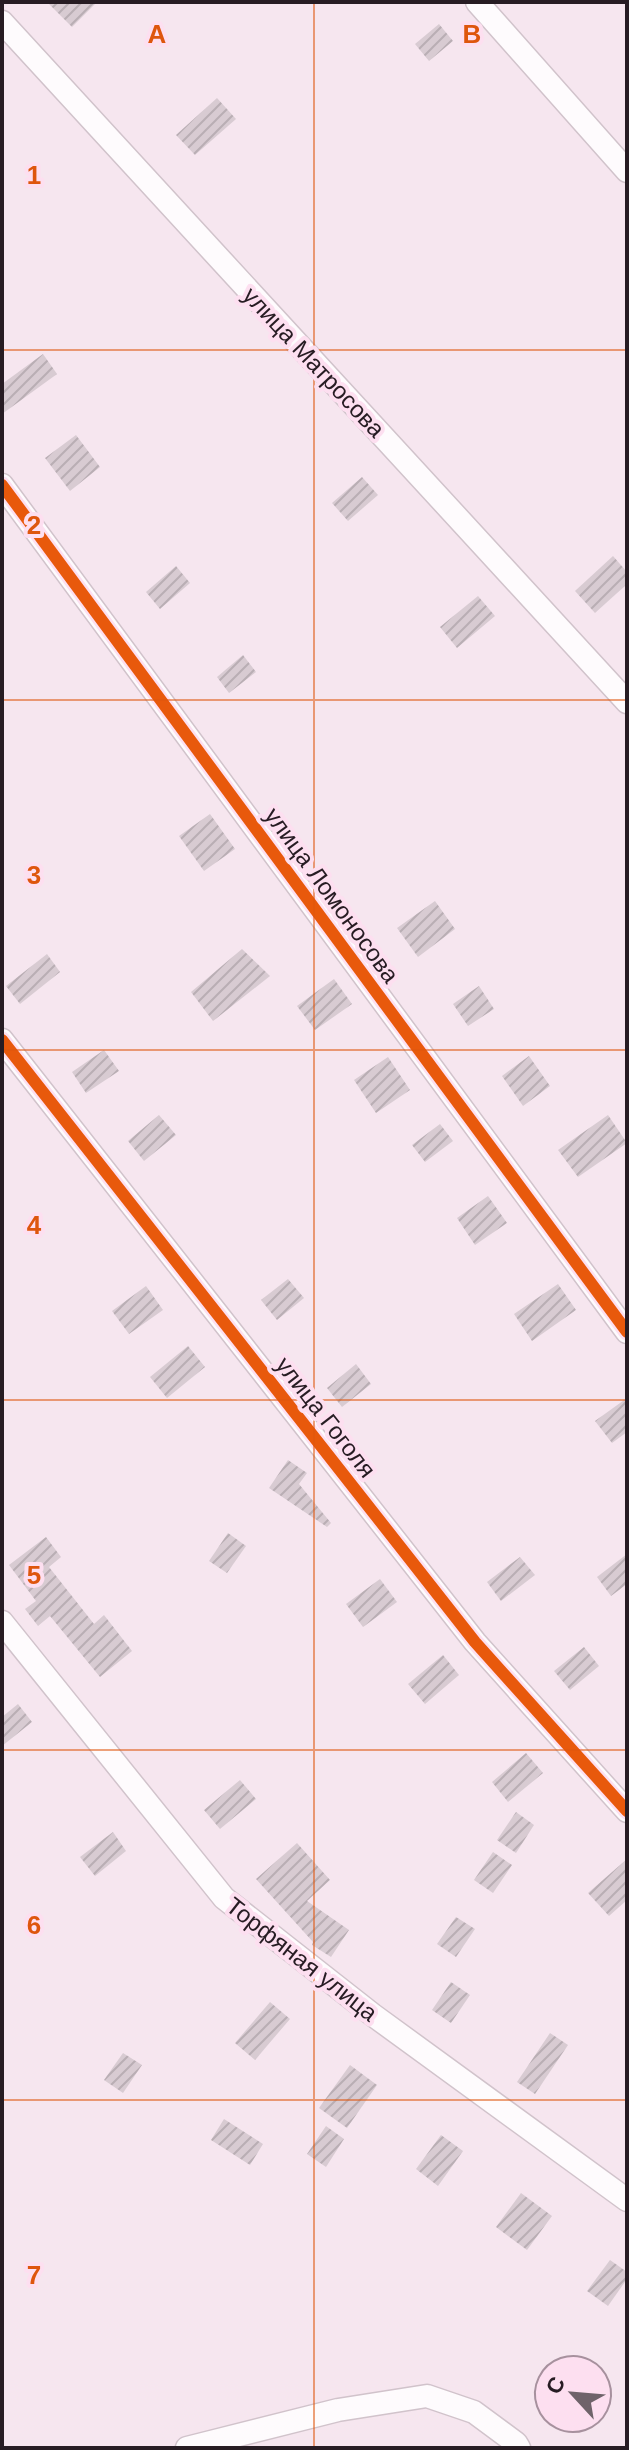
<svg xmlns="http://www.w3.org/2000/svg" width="629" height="2450" font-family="Arial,sans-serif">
<defs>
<pattern id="building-hatch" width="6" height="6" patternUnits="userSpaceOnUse" patternTransform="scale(2)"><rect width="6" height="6" fill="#d8cbd2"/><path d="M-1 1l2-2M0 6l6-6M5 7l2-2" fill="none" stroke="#b9aeb4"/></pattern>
</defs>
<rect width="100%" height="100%" fill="#f6e6ef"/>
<g fill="url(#building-hatch)">
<path d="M47 2H97L72 27Z"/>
<path d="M439 24 453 41 429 61 415 44Z"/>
<path d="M217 98 236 119 195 155 176 135Z"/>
<path d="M43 354 57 374 2 414V384Z"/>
<path d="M76 435 100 467 70 491 45 458Z"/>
<path d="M362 477 378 495 348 521 332 503Z"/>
<path d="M613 556 627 572V584L595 613 575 591Z"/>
<path d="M176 566 190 583 160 609 146 592Z"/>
<path d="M478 596 495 616 457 648 440 627Z"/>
<path d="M243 655 256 672 229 693 217 677Z"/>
<path d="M210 814 235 849 204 871 179 836Z"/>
<path d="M435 901 455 929 418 957 397 928Z"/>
<path d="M242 949 270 976 213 1021 191 992Z"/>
<path d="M47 954 60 972 20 1004 6 986Z"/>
<path d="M334 979 352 1004 315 1030 297 1006Z"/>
<path d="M479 986 494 1009 468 1026 453 1004Z"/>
<path d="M104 1050 119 1071 86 1093 72 1072Z"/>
<path d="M529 1056 550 1086 523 1106 502 1076Z"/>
<path d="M388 1057 410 1090 376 1113 354 1080Z"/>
<path d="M159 1115 176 1135 144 1161 128 1141Z"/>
<path d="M608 1115 627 1143 578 1177 558 1150Z"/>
<path d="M440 1124 453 1141 425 1162 412 1145Z"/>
<path d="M488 1196 507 1223 475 1245 457 1218Z"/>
<path d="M288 1279 304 1298 277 1320 261 1300Z"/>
<path d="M558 1284 576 1310 532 1341 514 1314Z"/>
<path d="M146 1286 163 1310 129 1334 112 1311Z"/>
<path d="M188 1346 205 1367 167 1398 150 1377Z"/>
<path d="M356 1364 371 1384 342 1407 327 1388Z"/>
<path d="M627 1398V1432L612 1443 595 1421Z"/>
<path d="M288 1460 307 1473 299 1484 331 1523 327 1527 269 1488Z"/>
<path d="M228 1533 246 1546 227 1573 209 1561Z"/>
<path d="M46 1537 61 1557 49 1567 94 1624 104 1615 132 1651 100 1677 50 1616 38 1626 25 1609 36 1601 9 1565Z"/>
<path d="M627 1554V1584L611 1596 597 1577Z"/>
<path d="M520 1557 535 1575 501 1601 487 1582Z"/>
<path d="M380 1579 397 1602 363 1627 346 1604Z"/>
<path d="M584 1647 599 1666 570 1690 554 1671Z"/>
<path d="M443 1655 459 1675 425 1704 408 1684Z"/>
<path d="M18 1704 32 1722 2 1746V1717Z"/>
<path d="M526 1753 543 1773 508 1802 492 1782Z"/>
<path d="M240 1780 256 1799 220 1829 204 1810Z"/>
<path d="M516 1812 534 1825 516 1853 497 1840Z"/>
<path d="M113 1832 126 1851 95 1876 80 1857Z"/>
<path d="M297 1843 330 1880 307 1901 349 1930 331 1957 312 1945 313 1942 256 1879Z"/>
<path d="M493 1852 512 1865 493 1893 474 1880Z"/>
<path d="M627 1859V1900L609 1916 588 1893Z"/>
<path d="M456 1917 475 1929 456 1957 437 1944Z"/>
<path d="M451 1982 470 1995 451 2023 432 2010Z"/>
<path d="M270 2002 290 2019 255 2060 235 2043Z"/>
<path d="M550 2033 568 2045 535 2094 517 2082Z"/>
<path d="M123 2053 142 2065 123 2093 104 2080Z"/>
<path d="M350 2065 377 2085 347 2128 319 2108Z"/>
<path d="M224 2119 263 2144 250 2165 211 2140Z"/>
<path d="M326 2126 344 2139 326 2167 307 2154Z"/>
<path d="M441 2135 463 2151 438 2186 416 2169Z"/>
<path d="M521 2193 552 2216 527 2250 496 2227Z"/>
<path d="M610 2260 627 2272V2279L608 2306 587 2291Z"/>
</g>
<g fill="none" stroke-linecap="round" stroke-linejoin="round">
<g stroke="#d1c3cb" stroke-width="25">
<g id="minor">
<path d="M477 2 627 171"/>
<path d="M2 22 627 702"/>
<path d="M2 485 627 1332"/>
<path d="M2 1040 475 1642 627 1811"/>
<path d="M2 1622 224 1898 373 2015 627 2200"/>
<path d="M187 2448 338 2410 427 2396 474 2412 516 2443 519 2448"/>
</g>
</g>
<use href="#minor" stroke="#fefbfd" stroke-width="22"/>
<g stroke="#fddff0" stroke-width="17">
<g id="cycleway">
<path d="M2 485 627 1332"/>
<path d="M2 1040 475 1642 627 1811"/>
</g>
</g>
<use href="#cycleway" stroke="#e8590c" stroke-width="12"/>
</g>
<path fill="none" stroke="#de560d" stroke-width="2" stroke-opacity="0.55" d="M314 2V2448M2 350H627M2 700H627M2 1050H627M2 1400H627M2 1750H627M2 2100H627"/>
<g text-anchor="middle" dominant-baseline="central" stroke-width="8" stroke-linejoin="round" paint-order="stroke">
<g font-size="24" fill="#271c23" stroke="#fddff0">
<text transform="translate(314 362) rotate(47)">улица Матросова</text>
<text transform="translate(332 895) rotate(54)">улица Ломоносова</text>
<text transform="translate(326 1417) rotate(52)">улица Гоголя</text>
<text transform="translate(302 1959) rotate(38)">Торфяная улица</text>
</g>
</g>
<g font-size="26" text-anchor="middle" font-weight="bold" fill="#de560d" stroke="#fddff0" stroke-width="8" stroke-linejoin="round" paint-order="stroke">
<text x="157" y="43">A</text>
<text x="472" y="43">B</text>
<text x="34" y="184">1</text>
<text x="34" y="534">2</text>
<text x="34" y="884">3</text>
<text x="34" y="1234">4</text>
<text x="34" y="1584">5</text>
<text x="34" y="1934">6</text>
<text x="34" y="2284">7</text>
</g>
<rect width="629" height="2450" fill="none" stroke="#271c23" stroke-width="8"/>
<g transform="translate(573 2394) rotate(296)"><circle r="38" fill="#fddff0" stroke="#a7919e" stroke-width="2"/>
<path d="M0-6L14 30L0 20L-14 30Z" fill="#6f636a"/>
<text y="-12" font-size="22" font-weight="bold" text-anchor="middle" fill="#271c23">С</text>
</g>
</svg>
